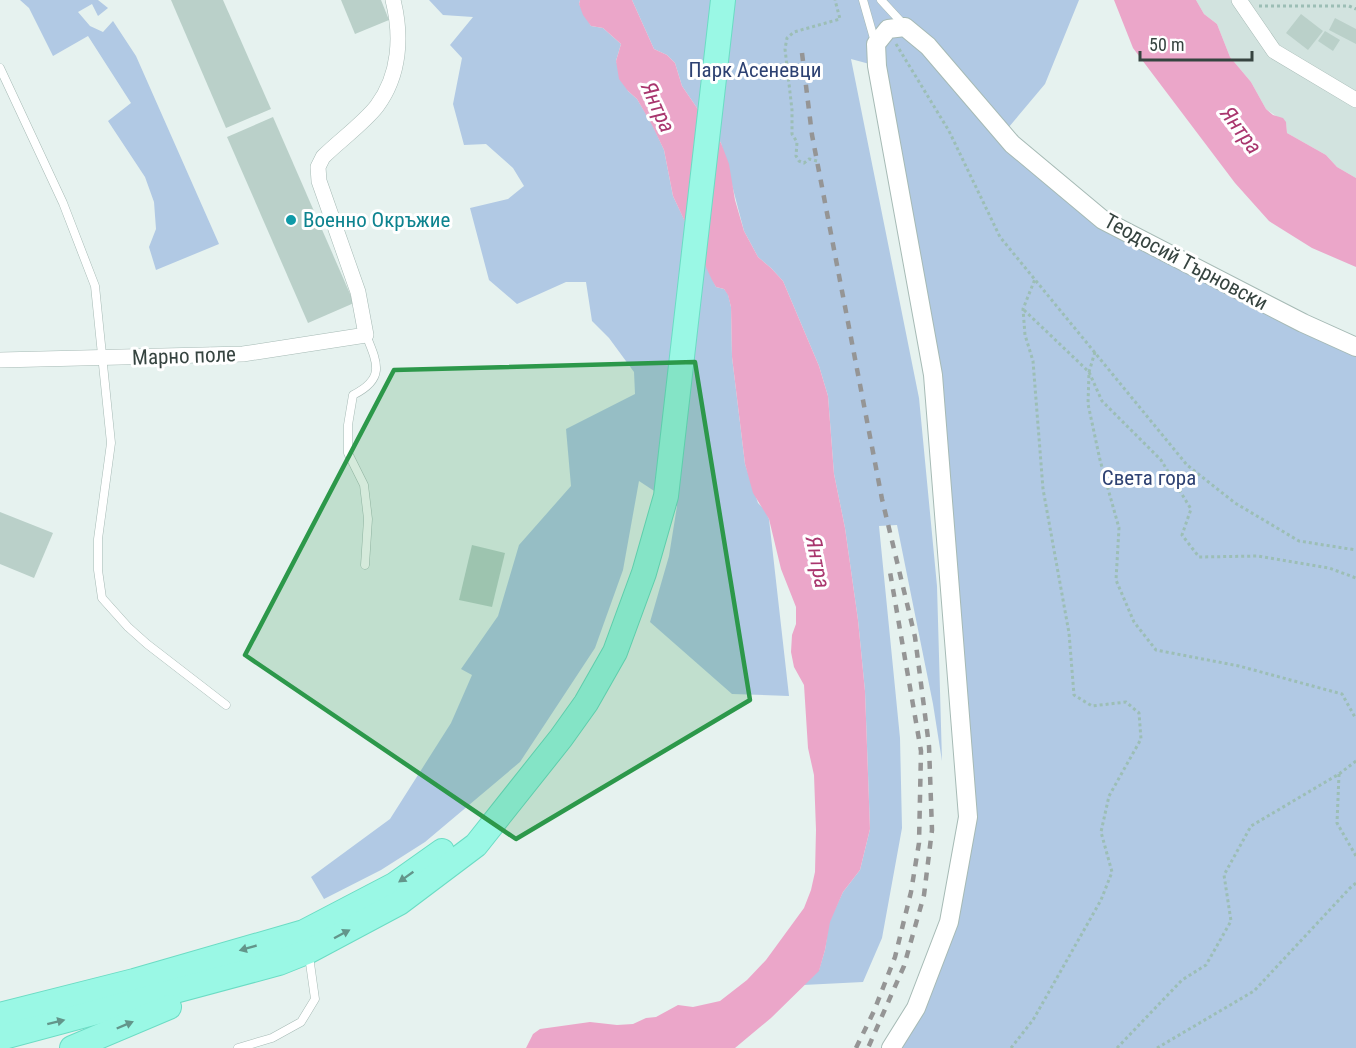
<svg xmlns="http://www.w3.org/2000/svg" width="1356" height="1048" font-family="'Roboto Condensed',sans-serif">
<rect width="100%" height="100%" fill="#e6f2ef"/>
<path fill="#d2e3df" d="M1196 0H1356V178L1337 167 1326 155 1287 133 1286 123 1266 109 1251 82 1230 57 1217 24 1204 14Z"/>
<g fill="#b1c9e4">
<path d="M20 0H98L108 8 98 16 92 4 78 12 90 26 103 32 113 21 136 56 219 244 156 270 149 247 156 229 154 202 145 177 108 121 131 103 88 36 53 56 29 8Z"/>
<path d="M429 0H580L579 4 591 26 603 28 621 44 616 61 628 91 637 99 652 124 664 150 673 196 716 287 724 289 728 294 731 307 732 357 745 464 758 503 765 510 769 519 789 696 732 694 650 622 669 556 677 506 639 481 623 570 595 648 520 762 425 842 381 870 324 899 311 877 390 819 451 723 472 675 461 669 498 616 519 545 571 486 566 429 635 394 634 372 609 338 592 321 586 282H566L517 304 489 280 470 208 508 199 524 186 513 168 486 144 464 145 453 104 462 58 450 45 473 17 443 15Z"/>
<path d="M632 0H1079L1045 84 1003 134 1103 220 1356 347V1048H891L949 922 968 816 933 375 877 66 851 59 919 398 937 586 942 761 933 704 897 525 879 526 900 738 902 828 882 938 863 982 803 985 819 970 825 950 829 922 843 892 860 870 870 829 865 691 858 620 845 528 834 474 828 396 819 366 783 281 771 268 758 257 744 231 721 143 682 86 675 63 667 55 654 49Z"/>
</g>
<g fill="#eba6c9">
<path d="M580 0H632L654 49 667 55 675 63 682 86 721 143 729 164 735 200 744 231 758 257 771 268 783 281 819 366 828 396 834 474 845 528 858 620 865 691 870 829 860 870 843 892 830 922 825 950 819 971 771 1018 735 1048H526L533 1034 540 1029 590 1022 617 1025 633 1024 646 1018 656 1017 678 1005 693 1007 720 1001 747 980 766 960 804 908 811 890 815 872 816 830 814 775 808 748 804 685 794 667 791 652 792 635 796 624V607L781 569 769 519 753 493 745 464 732 357 731 307 728 295 724 289 716 287 712 280 673 196 664 150 652 125 637 99 628 91 619 79 616 61 621 44 603 28 591 26 583 15 579 4Z"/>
<path d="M1114 0H1196L1204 14 1217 24 1230 57 1251 82 1266 109 1273 115 1283 118 1286 122 1287 133 1326 155 1337 167 1356 178V267L1312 248 1269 221 1235 183 1133 48Z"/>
</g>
<g fill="#bad0c9">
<path d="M171 0H223L271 109 226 128Z"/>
<path d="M341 0H381L389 20 355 34Z"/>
<path d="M1301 14 1323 31 1308 50 1286 33Z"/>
<path d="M1335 18 1356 29V44L1329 30Z"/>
<path d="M1325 31 1340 40 1333 51 1318 41Z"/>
<path d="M273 117 354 303 308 323 227 137Z"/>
<path d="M0 512 53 533 34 578 0 564Z"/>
<path d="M472 545 505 553 492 607 459 600Z"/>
</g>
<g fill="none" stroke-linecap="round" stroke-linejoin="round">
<g stroke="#a6bab5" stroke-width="9">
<g id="service">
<path d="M863 0 875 42"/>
<path d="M881 0 904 25"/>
<path d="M0 68 63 203 95 286 111 443 98 539V570L102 598 128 627 147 644 226 705"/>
<path d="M365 565 368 519 364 485 348 453V425L353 395C385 379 378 364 366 335"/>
<path d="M238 1048 272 1038 301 1022 315 999 309 956"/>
</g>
</g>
<g stroke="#a6bab5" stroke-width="16">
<g id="minor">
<path d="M1239 0 1274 51 1356 100"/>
<path d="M0 360 243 354 366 335 358 292 319 181 318 167 323 157C338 142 365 122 377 106 400 75 402 36 393 0"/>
</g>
</g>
<g stroke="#a6bab5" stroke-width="20">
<path id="tertiary" d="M891 1048 916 1008 949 922 968 817 933 375 877 66 876 44 888 29 905 27 928 46 1012 144 1103 220 1303 323 1356 347"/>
</g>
<g stroke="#6bdcc4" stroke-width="26">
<g id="primary">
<path d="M0 1015 134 981 304 932 394 885 442 851"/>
<path d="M0 1038 279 963 309 951 399 903 476 845 561 738 586 703 615 652 644 573 666 496 723 0"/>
<path d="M72 1048 169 1007"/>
</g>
</g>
<g stroke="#9cbeb5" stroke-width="3" stroke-dasharray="3 3" stroke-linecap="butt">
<path d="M1259 6H1349L1356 9"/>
<path d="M896 44 949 131 1000 237 1187 465 1235 503 1299 541 1356 550"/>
<path d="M817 161 809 159 804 163 799 161 796 156 797 142 792 134V110L785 49 787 38 794 32 840 19 835 0"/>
<path d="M1024 310 1089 372 1102 401 1161 460 1191 509 1182 535 1199 557 1258 556 1329 568 1356 578"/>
<path d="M1095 352 1089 372 1088 404 1100 460 1119 528 1116 580 1134 622 1156 650 1239 666 1342 694 1356 719"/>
<path d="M1339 774 1337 823 1356 856"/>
<path d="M1011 1048 1033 1020 1101 900 1112 872 1101 832 1109 796 1141 739 1139 713 1126 702 1092 706 1074 695 1069 633 1043 489 1033 361 1025 335 1023 309 1035 279"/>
<path d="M1117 1048 1182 980 1206 965 1231 921 1224 875 1251 826 1339 774 1356 761"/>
<path d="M1157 1048 1254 991 1350 888 1356 883"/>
</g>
<use href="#service" stroke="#fff" stroke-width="8"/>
<use href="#minor" stroke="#fff" stroke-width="15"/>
<use href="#tertiary" stroke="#fff" stroke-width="18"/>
<use href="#primary" stroke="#9af8e5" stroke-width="24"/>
<g stroke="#959595" stroke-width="4.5" stroke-dasharray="8 8" stroke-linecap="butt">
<path d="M802 53 812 135 882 499 915 637 929 746 932 830 924 895 904 966 868 1048"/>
<path d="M856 1048 874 1011 895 957 911 892 919 843 921 751 890 572"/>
</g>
</g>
<defs><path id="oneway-solid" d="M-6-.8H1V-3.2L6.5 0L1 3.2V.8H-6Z" transform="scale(1.5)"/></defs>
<g fill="#63958a">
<use href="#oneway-solid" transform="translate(406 877) rotate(145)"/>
<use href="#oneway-solid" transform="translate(342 934) rotate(-28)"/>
<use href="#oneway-solid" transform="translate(248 948) rotate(164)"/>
<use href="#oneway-solid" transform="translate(56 1022) rotate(-14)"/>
<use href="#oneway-solid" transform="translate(125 1025) rotate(-23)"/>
</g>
<path fill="#2c984a" fill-opacity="0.2" stroke="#2c984a" stroke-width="4.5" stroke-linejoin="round" d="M695 362 750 700 516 839 245 655 394 370Z"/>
<circle fill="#0f9aa8" stroke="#fff" stroke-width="2" cx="291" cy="220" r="6"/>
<g text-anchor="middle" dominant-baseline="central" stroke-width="6" stroke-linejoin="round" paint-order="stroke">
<g font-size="21" fill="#2d4172" stroke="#fff">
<text x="755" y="70">Парк Асеневци</text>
<text x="1149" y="478">Света гора</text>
</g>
<g font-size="21" fill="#0d838f" stroke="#fff" text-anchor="start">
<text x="303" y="220">Военно Окръжие</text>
</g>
<g font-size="21" fill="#364440" stroke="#fff">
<text transform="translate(1186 262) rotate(28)">Теодосий Търновски</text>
<text transform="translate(184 356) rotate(-2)">Марно поле</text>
</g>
<g font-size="22" font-style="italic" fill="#a9366e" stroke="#fff">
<text transform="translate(658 107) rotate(66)">Янтра</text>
<text transform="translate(1241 130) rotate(53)">Янтра</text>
<text transform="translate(818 562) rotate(79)">Янтра</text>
</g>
</g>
<path d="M1140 51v9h112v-9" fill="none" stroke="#364440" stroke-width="3"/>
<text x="1149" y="51" font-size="18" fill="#364440" stroke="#ffffff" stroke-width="4.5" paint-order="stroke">50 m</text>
</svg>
